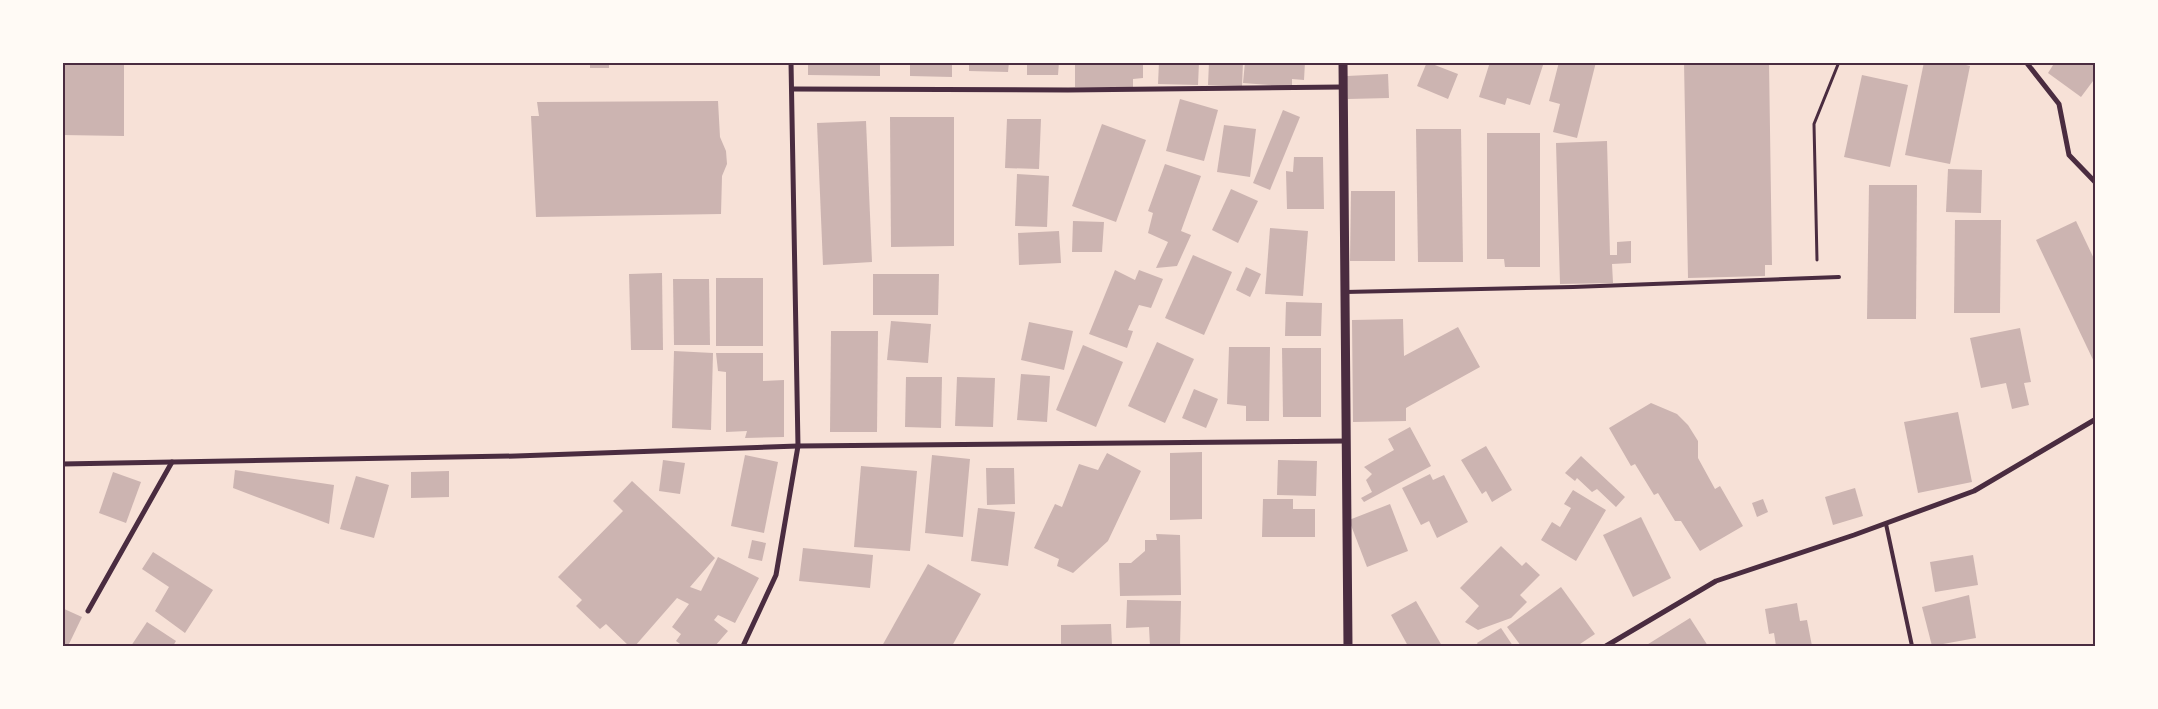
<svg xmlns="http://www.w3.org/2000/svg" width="2158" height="709" font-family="Arial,sans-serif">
<rect width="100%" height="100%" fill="#f7e1d7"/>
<g fill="#ccb4b1">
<path d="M62 62H124V136L62 135Z"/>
<rect x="590" y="62" width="19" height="6"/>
<path d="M808 62H880V76L808 75Z"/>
<path d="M910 62H952V77L910 76Z"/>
<path d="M969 62H1009L1008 72 969 71Z"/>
<path d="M1027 62H1059L1058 75H1027Z"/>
<path d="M1075 62H1143V78L1133 79V87H1075Z"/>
<path d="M1159 62H1199L1198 85 1158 84Z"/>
<path d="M1209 62H1243L1242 86 1208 85Z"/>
<path d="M1245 62H1305L1304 80 1292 79V87L1243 83Z"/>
<path d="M1427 62 1458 74 1448 99 1417 86Z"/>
<path d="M1490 62H1544L1530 105 1507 98 1505 105 1479 97Z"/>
<path d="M1559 62H1596L1577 138 1553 132 1560 104 1549 101Z"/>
<path d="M1684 62H1769L1772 265H1765V276L1688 278Z"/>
<path d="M1924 62H1954L1970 66 1950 164 1905 155Z"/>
<path d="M2055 62H2096V77L2081 97 2048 73Z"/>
<path d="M1388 74 1389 98 1348 99 1347 76Z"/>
<path d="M1862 75 1908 85 1890 167 1844 157Z"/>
<path d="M1180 99 1218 110 1204 161 1166 151Z"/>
<path d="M718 101 720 137 726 151 727 164 722 176 721 214 536 217 531 116H539L537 102Z"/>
<path d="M1283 110 1300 117 1270 190 1253 183Z"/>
<path d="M890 117H954V246L891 247Z"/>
<path d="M1007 119H1041L1039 169 1005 168Z"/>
<path d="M866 121 872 262 823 265 817 123Z"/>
<path d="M1102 124 1146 140 1116 222 1072 206Z"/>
<path d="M1224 125 1256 129 1250 177 1217 172Z"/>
<path d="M1416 129H1461L1463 262H1418Z"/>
<path d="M1487 133H1540V267H1505L1504 259H1487Z"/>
<path d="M1607 141 1610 255H1617V242L1631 241V263L1612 264 1613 283 1560 284 1556 143Z"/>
<path d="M1294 157H1323L1324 209H1287L1286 171 1293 172Z"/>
<path d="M1165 164 1201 176 1181 231 1191 235 1177 266 1156 268 1168 242 1148 233 1153 213 1148 211Z"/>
<path d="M1948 169 1982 170 1981 213 1946 212Z"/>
<path d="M1017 174 1049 176 1047 227 1015 226Z"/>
<path d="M1869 185H1917L1916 319H1867Z"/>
<path d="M1231 189 1258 201 1238 243 1212 230Z"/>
<path d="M1351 191H1395V261H1350Z"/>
<path d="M1955 220H2001L2000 313H1954Z"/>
<path d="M1073 221 1104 222 1102 252H1072Z"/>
<path d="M2076 221 2096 263V366L2036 240Z"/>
<path d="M1270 228 1308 231 1303 296 1265 294Z"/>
<path d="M1059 231 1061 263 1019 265 1018 233Z"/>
<path d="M1193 255 1232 272 1204 335 1165 318Z"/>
<path d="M1246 267 1261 274 1250 297 1236 290Z"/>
<path d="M1115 270 1135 280 1139 270 1163 279 1151 308 1139 305 1128 330 1133 331 1127 348 1089 334Z"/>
<path d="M662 273 663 350H631L629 274Z"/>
<path d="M873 274H939L938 315H873Z"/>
<rect x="716" y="278" width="47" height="68"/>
<path d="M673 279H709L710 345H674Z"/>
<path d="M1286 302 1322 303 1321 336H1285Z"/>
<path d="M1403 319 1404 356 1458 327 1480 367 1406 408V421L1353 422 1352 320Z"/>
<path d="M891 321 931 324 928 363 887 360Z"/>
<path d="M1029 322 1073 331 1064 370 1021 360Z"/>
<path d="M2020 328 2031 382 2024 383 2029 405 2012 409 2006 383 1981 388 1970 338Z"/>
<path d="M831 331H878L877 432H830Z"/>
<path d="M1157 342 1194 359 1165 423 1128 406Z"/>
<path d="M1083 345 1123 362 1096 427 1056 410Z"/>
<path d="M1229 347H1270L1269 421H1246V406L1227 404Z"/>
<path d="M1282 348H1321V417H1283Z"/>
<path d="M674 351 713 353 711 430 672 428Z"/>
<path d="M716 353H763V381L784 380V437L745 438 747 431 726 432V372L718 371Z"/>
<path d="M1021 374 1050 376 1047 422 1017 420Z"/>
<path d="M906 377H942L941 428 905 427Z"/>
<path d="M957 377 995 378 993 427 955 426Z"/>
<path d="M1194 389 1218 399 1206 428 1182 418Z"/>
<path d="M1651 403 1677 414 1688 425 1698 441V458L1715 489 1720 486 1743 526 1700 551 1681 521H1675L1658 493 1654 495 1635 464 1631 466 1609 428Z"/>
<path d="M1958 412 1972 482 1918 493 1904 422Z"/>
<path d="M1410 427 1431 466 1364 502 1361 498 1372 492 1366 480 1372 474 1364 467 1394 450 1388 439Z"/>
<path d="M1486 446 1512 490 1492 502 1486 491 1482 494 1461 460Z"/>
<path d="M1202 452V519L1170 520V453Z"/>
<path d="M1107 453 1141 471 1108 541 1073 573 1057 566 1059 559 1034 548 1055 504 1062 507 1079 464 1098 470Z"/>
<path d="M745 455 778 462 764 533 731 526Z"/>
<path d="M932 455 970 459 963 537 925 533Z"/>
<path d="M1581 456 1625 497 1616 507 1597 489 1592 492 1577 478 1575 481 1565 473Z"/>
<path d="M663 460 685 463 680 494 659 491Z"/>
<path d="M1278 460 1317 461 1316 496 1277 495Z"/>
<path d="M861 466 917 471 910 551 854 547Z"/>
<path d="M986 468H1014L1015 504 987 505Z"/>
<path d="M235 470 334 485 329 524 233 488Z"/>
<path d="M449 471V497L411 498V472Z"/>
<path d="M113 472 141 482 126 523 99 513Z"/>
<path d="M1430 474 1433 480 1444 475 1468 522 1437 538 1429 521 1421 525 1402 488Z"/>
<path d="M356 476 389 485 374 538 340 529Z"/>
<path d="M632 481 715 558 690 587 701 591 718 557 759 578 735 623 718 615 714 620 728 631 715 646H692L689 644 687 646H683L676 641 681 634 672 627 689 604 677 598 635 646H629L606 624 600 629 576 606 582 600 558 577 623 511 613 501Z"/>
<path d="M1855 488 1863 516 1833 525 1825 497Z"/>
<path d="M1573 490 1606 510 1576 561 1541 540 1552 522 1560 527 1571 508 1564 504Z"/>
<path d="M1263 499H1293V509H1315V537H1262Z"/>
<path d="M1763 499 1768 512 1757 517 1752 503Z"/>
<path d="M1390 504 1408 551 1367 567 1349 520Z"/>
<path d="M978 508 1015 512 1008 566 971 561Z"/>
<path d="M1641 517 1671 578 1633 597 1603 535Z"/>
<path d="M1156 534 1180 535 1181 595 1120 596 1119 563H1131L1145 551V540H1157Z"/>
<path d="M752 540 766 543 762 561 748 558Z"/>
<path d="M1501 546 1522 566 1526 562 1540 575 1520 595 1527 602 1511 618 1478 630 1465 622 1479 606 1460 588Z"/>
<path d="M803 548 873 555 870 588 799 581Z"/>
<path d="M153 552 213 590 185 633 155 611 169 587 142 569Z"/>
<path d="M1973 555 1978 585 1935 592 1930 562Z"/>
<path d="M928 564 981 594 952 646H882Z"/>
<path d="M1561 587 1595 634 1577 646H1521L1507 627Z"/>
<path d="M1969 595 1976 638 1932 646 1922 607Z"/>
<path d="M1127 600 1181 601 1180 646H1150L1149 627 1126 628Z"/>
<path d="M1416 601 1442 646H1408L1391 615Z"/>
<path d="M1797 603 1800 621 1807 620 1812 646H1776L1774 633 1769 634 1765 609Z"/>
<path d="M62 608 82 617 68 646H62Z"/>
<path d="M1690 618 1708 646H1645Z"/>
<path d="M147 622 176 641 173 646H131Z"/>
<path d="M1111 624 1112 646H1061V625Z"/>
<path d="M1501 628 1513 646H1479L1477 643Z"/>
</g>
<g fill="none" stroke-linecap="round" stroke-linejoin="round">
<path stroke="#4a2c40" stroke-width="3" d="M1817 260 1814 124 1839 62"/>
<g stroke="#4a2c40" stroke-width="4">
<path d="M1345 292 1573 287 1839 277"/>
<path d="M1886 524 1912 646"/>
</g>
<g stroke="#4a2c40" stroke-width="5">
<path d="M2026 62 2059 104 2069 155 2096 183"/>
<path d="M792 89 1068 90 1342 87"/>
<path d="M62 464 516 456 798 446 1346 441"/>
<path d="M88 611 172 462"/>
<path d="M743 646 776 575 798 446 791 62"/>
<path d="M1606 646 1716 581 1854 535 1974 491 2096 419"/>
</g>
<path stroke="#4a2c40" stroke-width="9" d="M1343 62 1348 646"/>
</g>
<rect width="2158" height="709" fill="none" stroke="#fffaf5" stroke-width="128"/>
<rect x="64" y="64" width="2030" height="581" fill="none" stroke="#4a2c40" stroke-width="2"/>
</svg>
